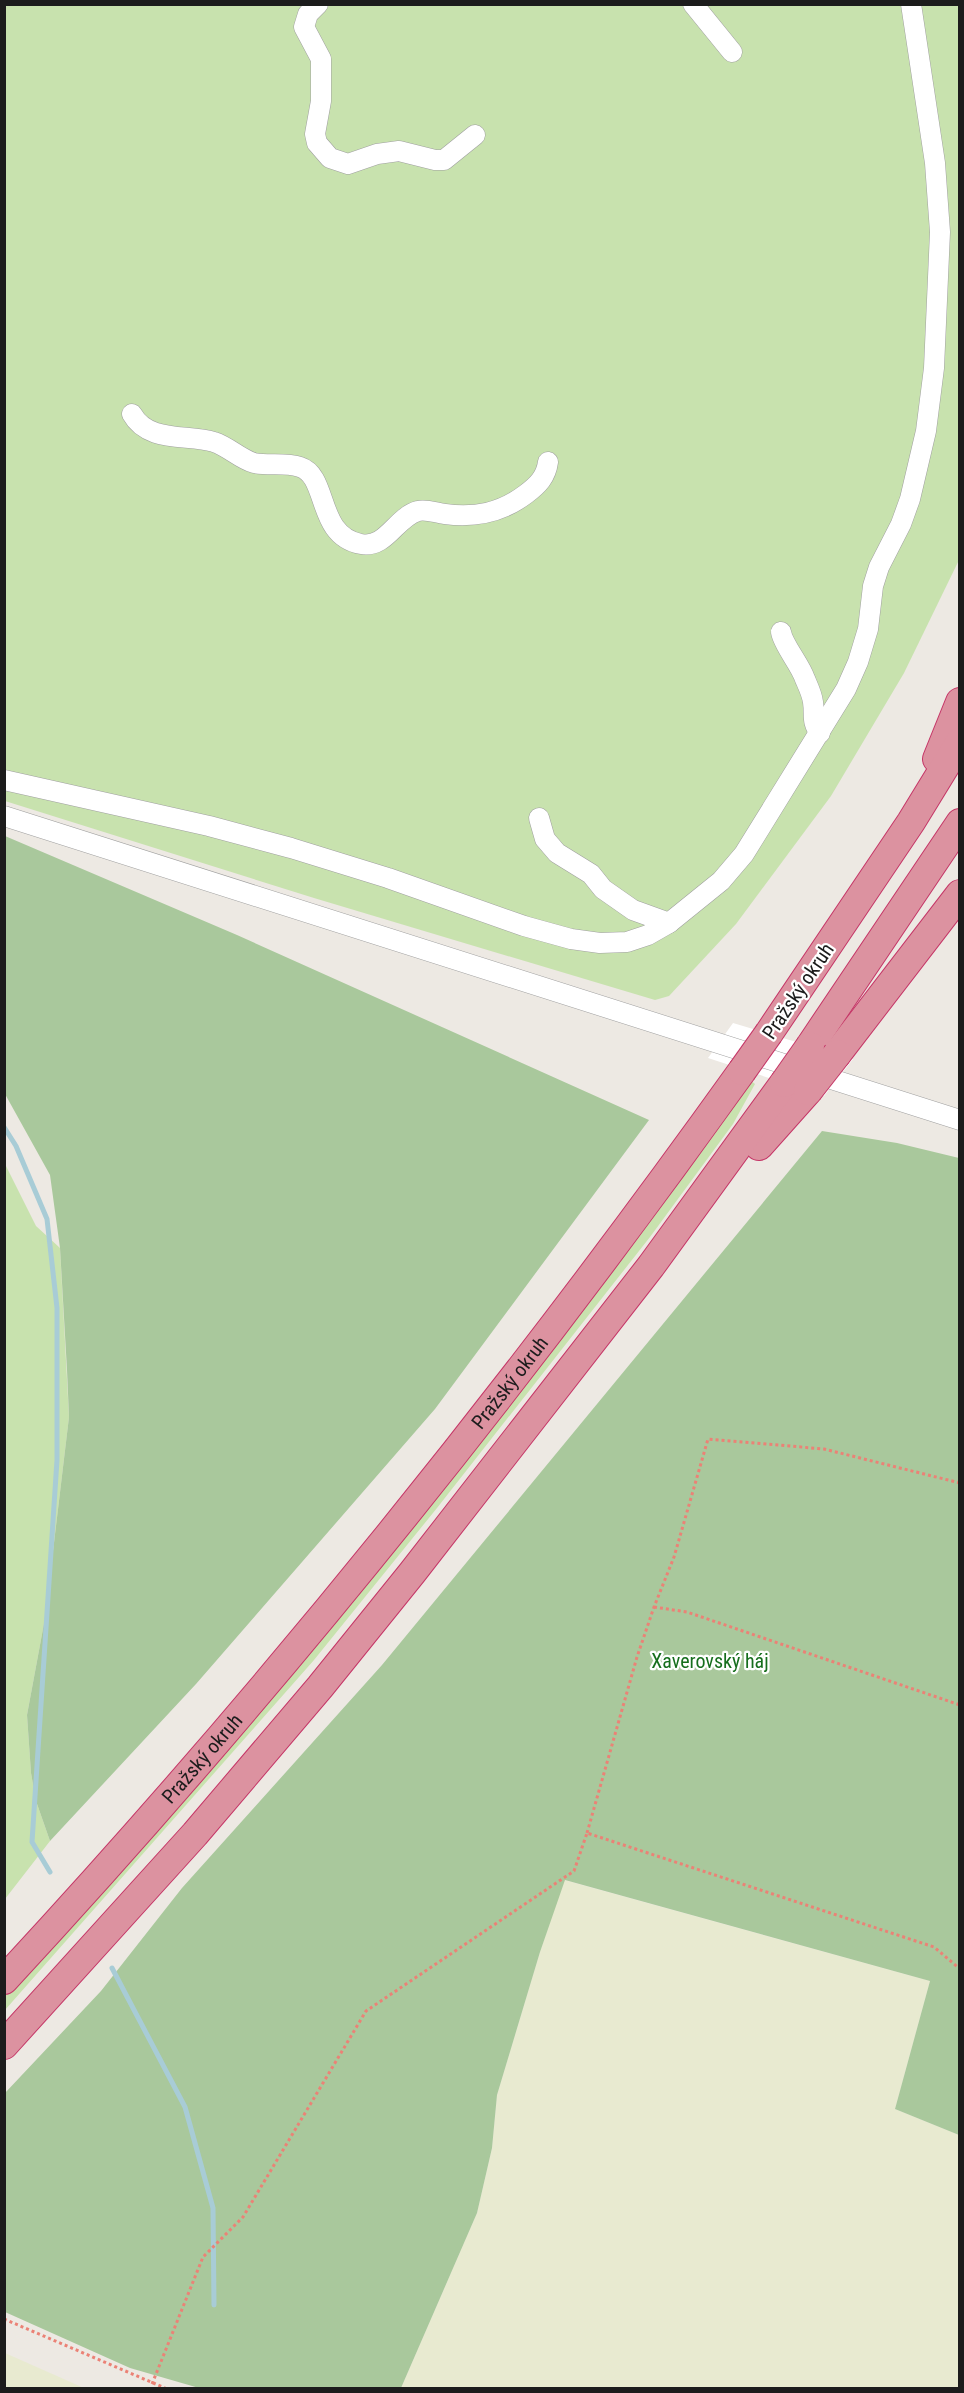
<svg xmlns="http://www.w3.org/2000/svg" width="964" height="2393" font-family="'Roboto Condensed',sans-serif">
<rect width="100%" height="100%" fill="#ede9e3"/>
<g fill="#e8ead0">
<path d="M564 1880 930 1981 895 2109 959 2135V2388H401L477 2213 492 2148 497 2095 540 1952Z"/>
<path d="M5 2353 84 2388H5Z"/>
</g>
<g fill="#c8e2ae">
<path d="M4 5H959V560L904 673 831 796 736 924 669 996 655 1000 314 898 5 801Z"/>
<path d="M750 1080 755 1084 733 1124 650 1237 437 1508 314 1660 5 2010V1996L150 1836Z"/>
<path d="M4 1162 36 1226 60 1248 69 1417 45 1618 27 1715 31 1773 36 1801 50 1841 5 1899Z"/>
</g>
<g fill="#a9c89c">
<path d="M5 836 237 935 649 1120 435 1409 196 1684 50 1841 36 1801 31 1773 27 1715 45 1618 69 1417 67 1370 60 1248 50 1175 5 1094Z"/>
<path d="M822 1131 897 1143 959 1158V2135L895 2109 930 1981 565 1880 540 1952 497 2095 492 2148 477 2213 401 2388H199L130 2368 5 2312V2093L101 1991 182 1888 382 1665Z"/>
</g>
<path fill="#fff" d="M733 1023 853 1059 824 1096 708 1058Z"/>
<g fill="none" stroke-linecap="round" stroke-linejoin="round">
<g stroke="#a8ccd6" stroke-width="5">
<path d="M4 1127 16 1146 47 1219 57 1308V1460L32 1842 50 1872"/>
<path d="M112 1968 185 2107 213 2208 214 2305"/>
</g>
<g stroke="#a0a0a0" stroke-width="21">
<g id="minor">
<path d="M318 4 308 14 304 27 321 59V101L315 134 317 143 330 158 348 164 377 154 399 151 435 160H444L475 135"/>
<path d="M693 4 732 52"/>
<path d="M132 414C148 443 187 434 214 442 229 447 240 459 254 463 269 466 285 462 300 467 329 476 316 536 361 544 386 549 396 517 418 511 427 509 436 513 445 514 475 518 501 513 526 494 538 485 546 477 548 462"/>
<path d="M781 632C783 645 800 664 805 679 808 686 812 694 813 702 815 715 811 722 820 733"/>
<path d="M4 780 209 826 291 848 388 878 524 926 571 939 600 943 627 942 648 935 669 923 721 881 744 854 846 689 858 662 868 629 873 586 879 567 901 524 910 499 926 431 934 368 940 232 935 163 911 4"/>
<path d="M4 816 960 1120"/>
<path d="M539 818 545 839 557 853 591 874 603 889 633 910 669 923"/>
</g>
</g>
<g stroke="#c53667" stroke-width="30">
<g id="highway">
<path d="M937 759 960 702"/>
<path d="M769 1033 911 822 960 742"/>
<path d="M810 1046 960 823"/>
<path d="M837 1054 960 894"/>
<path d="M759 1146 808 1091"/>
<path id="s1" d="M4 1980C270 1693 515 1388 742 1071"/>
<path d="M4 2045 195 1834 320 1687 412 1573 651 1266 784 1083"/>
</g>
</g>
<g stroke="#eb8276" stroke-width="3" stroke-dasharray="3 3" stroke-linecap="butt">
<path d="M654 1607 687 1612 960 1705"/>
<path d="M587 1833 637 1657 654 1607 674 1557 708 1439 824 1449 960 1483"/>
<path d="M4 2319 165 2388"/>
<path d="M152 2384 203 2257 243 2217 366 2011 574 1871 587 1833 934 1947 960 1969"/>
</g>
<use href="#minor" stroke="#fff" stroke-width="20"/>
<use href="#highway" stroke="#dc92a0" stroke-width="28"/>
<g stroke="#c53667" stroke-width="30" stroke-linecap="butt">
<g id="highway-bridge">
<path d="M742 1071 769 1033"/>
<path d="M784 1083 810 1046"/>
<path d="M808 1091 837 1054"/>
</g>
</g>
<use href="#highway-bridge" stroke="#dc92a0" stroke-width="28"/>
</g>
<g text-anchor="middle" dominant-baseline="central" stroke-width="4.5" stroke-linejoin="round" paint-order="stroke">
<g font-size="20" fill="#1c1c1c" stroke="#fff">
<text transform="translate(798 991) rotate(-56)">Pražský okruh</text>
<text stroke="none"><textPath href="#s1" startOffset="783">Pražský okruh</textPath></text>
<text stroke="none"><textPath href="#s1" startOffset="297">Pražský okruh</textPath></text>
</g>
<g font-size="20" fill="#166e1d" stroke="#fff">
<text x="710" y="1661">Xaverovský háj</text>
</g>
</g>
<rect width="964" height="2393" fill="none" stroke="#1c1c1c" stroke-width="12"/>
</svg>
